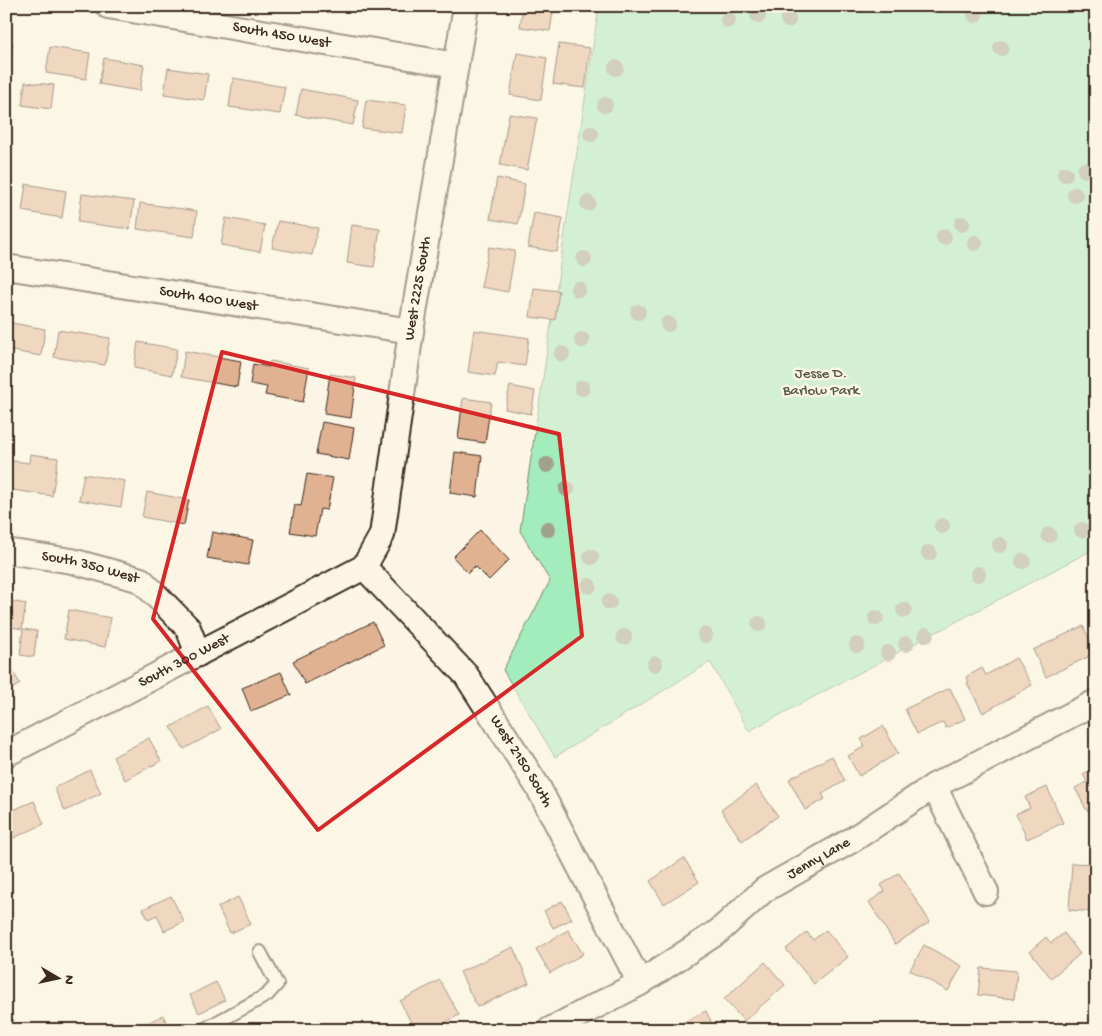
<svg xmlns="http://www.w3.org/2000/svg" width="1102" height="1036" font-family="'Gochi Hand',sans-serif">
<rect width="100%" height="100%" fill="#fcf5e5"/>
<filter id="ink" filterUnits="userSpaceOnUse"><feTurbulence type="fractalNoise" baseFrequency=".02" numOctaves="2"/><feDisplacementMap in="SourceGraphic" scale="10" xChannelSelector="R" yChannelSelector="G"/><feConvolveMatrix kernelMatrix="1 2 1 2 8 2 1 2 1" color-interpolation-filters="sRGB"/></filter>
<g filter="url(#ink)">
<path fill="#a3ecbb" stroke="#6f8b6c" d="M599 6H1096V548L749 731 710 662 555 757 503 670 550 581 520 531Z"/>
<g fill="#e1b292" stroke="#3b2a1e">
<path d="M523 6H554L550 31 520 27Z"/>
<path d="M6 42 13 43 9 69H6Z"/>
<path d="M559 44 590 48 585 88 553 84Z"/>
<path d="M50 47 90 53 86 79 46 73Z"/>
<path d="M517 53 547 58 541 100 510 95Z"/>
<path d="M104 58 144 65 140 91 99 84Z"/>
<path d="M168 68 208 74 204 100 164 94Z"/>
<path d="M233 78 285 87 280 114 229 107Z"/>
<path d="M25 82 54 85 51 109 22 105Z"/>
<path d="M301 89 358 100 353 125 296 115Z"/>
<path d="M366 100 406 105 402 133 362 128Z"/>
<path d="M509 114 537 118 527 170 500 165Z"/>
<path d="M497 178 525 184 518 224 490 219Z"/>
<path d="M26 184 66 191 62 218 22 211Z"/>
<path d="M82 194 134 201 130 229 78 222Z"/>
<path d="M140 203 197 211 194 237 137 229Z"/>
<path d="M534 213 563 218 557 252 528 247Z"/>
<path d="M226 218 265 225 260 252 221 245Z"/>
<path d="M278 221 318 228 312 255 272 248Z"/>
<path d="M352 225 380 229 374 267 347 263Z"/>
<path d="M489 247 515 251 508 292 481 287Z"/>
<path d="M534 288 559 291 555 320 530 317Z"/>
<path d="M7 322 45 329 41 356 6 350Z"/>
<path d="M58 330 110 338 105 365 54 357Z"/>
<path d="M474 330 529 338 525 366 498 362 495 376 468 372Z"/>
<path d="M138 342 177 349 172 375 134 368Z"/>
<path d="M185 351 241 361 237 387 181 377Z"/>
<path d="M270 361 309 368 303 402 265 395 267 387 250 384 253 364 269 367Z"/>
<path d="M330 374 356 378 351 418 324 414Z"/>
<path d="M510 386 535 391 531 414 505 409Z"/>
<path d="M463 398 491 402 485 443 458 439Z"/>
<path d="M322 422 354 428 349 460 316 454Z"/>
<path d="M455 452 482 456 477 497 450 493Z"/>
<path d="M30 454 58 458 52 496 6 489V460L29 463Z"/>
<path d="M84 474 125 481 121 507 79 500Z"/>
<path d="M307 474 333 478 327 510 320 509 315 536 290 532 295 505 301 506Z"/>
<path d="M147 492 189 500 184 525 142 517Z"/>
<path d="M480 530 509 560 489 580 475 566 468 573 453 557Z"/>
<path d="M212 532 253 540 248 565 207 558Z"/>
<path d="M6 600 26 604 22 629 6 626Z"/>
<path d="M69 610 111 618 105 647 64 639Z"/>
<path d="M373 622 384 645 305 684 293 661Z"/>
<path d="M1083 626 1096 653 1046 677 1033 650Z"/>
<path d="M23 629 37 631 34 657 20 655Z"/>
<path d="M1016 658 1032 685 983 713 967 683 969 682 966 677 982 668 986 675Z"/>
<path d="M7 661 20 684 6 692V662Z"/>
<path d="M281 672 291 695 251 711 242 688Z"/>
<path d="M950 688 965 719 946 728 943 722 917 734 905 709Z"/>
<path d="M208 706 221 729 184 749 171 727Z"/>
<path d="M883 726 898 753 859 776 848 756 865 746 861 739Z"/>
<path d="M149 738 161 761 125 780 113 757Z"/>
<path d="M832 756 845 781 822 794 825 799 805 810 789 779Z"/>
<path d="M1096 767V807L1087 811 1075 788 1087 782 1083 774Z"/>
<path d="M90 770 101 793 65 811 54 788Z"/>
<path d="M756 785 778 816 742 841 721 810Z"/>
<path d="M1047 787 1063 823 1027 839 1016 814 1030 808 1025 797Z"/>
<path d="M34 801 44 824 7 841 6 813Z"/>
<path d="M684 858 699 882 664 904 650 881Z"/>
<path d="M1072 863 1096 864V912L1069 910Z"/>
<path d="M899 873 930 922 895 944 869 902 885 891 881 885Z"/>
<path d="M171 896 184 922 164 931 157 915 148 919 143 909Z"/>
<path d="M238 897 251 924 230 933 218 907Z"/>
<path d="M562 901 572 919 553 928 544 911Z"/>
<path d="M568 930 583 954 550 973 536 949Z"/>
<path d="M826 930 848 957 814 984 786 949 807 932 813 940Z"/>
<path d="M1064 933 1080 954 1051 978 1030 951 1046 937 1051 943Z"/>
<path d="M924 945 962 966 948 991 910 970Z"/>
<path d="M513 947 529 983 477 1007 460 972Z"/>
<path d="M765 962 785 985 744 1021 724 999Z"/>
<path d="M981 968 1017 971 1014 999 978 995Z"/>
<path d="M440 980 459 1015 432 1030H415L400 1001Z"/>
<path d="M216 982 225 1000 199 1013 190 995Z"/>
<path d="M706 1011 715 1030H673L672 1028Z"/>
<path d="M163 1015 170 1030H141L140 1027Z"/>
<path d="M390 1024 393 1030H380Z"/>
</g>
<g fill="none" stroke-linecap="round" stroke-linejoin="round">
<g stroke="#3b2a1e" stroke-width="16">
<path id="lane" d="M203 1030 267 995 277 984 260 952"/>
</g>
<g stroke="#3b2a1e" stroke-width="28">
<g id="street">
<path id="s1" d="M108 6 456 65"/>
<path id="s2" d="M6 267 411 331"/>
<path id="s3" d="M6 551 72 561 141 580 188 628 198 654"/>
<path id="s4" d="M364 567 382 535 411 331 466 6"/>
<path id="s5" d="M364 567 466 675 538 787 640 983"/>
<path id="s6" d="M6 754 364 567"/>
<path d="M934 786 986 892"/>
<path id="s7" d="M550 1030 640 983 719 931 764 890 852 840 934 786 1096 702"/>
</g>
</g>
<use href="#lane" stroke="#fcf5e5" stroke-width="12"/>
<use href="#street" stroke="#fcf5e5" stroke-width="24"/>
</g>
<g fill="#a0a08d">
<circle cx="975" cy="15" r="8"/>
<circle cx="758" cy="16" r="8"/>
<circle cx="728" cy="20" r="8"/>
<circle cx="788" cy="20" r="8"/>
<circle cx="1001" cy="48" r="8"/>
<circle cx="616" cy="68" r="8"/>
<circle cx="605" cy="105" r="8"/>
<circle cx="591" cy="134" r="8"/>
<circle cx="1085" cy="170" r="8"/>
<circle cx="1065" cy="174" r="8"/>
<circle cx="1075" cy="195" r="8"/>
<circle cx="588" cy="203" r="8"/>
<circle cx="962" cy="224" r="8"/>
<circle cx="944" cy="237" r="8"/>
<circle cx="975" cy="243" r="8"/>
<circle cx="584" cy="259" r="8"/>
<circle cx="578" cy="289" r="8"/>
<circle cx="638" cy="312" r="8"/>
<circle cx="668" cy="324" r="8"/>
<circle cx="582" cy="340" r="8"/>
<circle cx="562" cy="354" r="8"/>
<circle cx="582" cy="388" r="8"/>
<circle cx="547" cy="465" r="8"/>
<circle cx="567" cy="489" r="8"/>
<circle cx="942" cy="526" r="8"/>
<circle cx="548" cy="529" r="8"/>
<circle cx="1082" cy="530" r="8"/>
<circle cx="1049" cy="535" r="8"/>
<circle cx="1000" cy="545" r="8"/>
<circle cx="929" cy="553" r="8"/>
<circle cx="591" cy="557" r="8"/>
<circle cx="1023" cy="561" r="8"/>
<circle cx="978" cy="574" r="8"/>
<circle cx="589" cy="586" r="8"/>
<circle cx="609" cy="602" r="8"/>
<circle cx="904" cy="610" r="8"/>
<circle cx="876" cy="618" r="8"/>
<circle cx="759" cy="624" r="8"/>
<circle cx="705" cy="635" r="8"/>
<circle cx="926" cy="635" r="8"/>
<circle cx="624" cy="637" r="8"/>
<circle cx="906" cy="644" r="8"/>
<circle cx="857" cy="645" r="8"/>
<circle cx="888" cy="653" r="8"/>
<circle cx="655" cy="664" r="8"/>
</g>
</g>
<path d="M0 0H1102V1036H0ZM222 352 559 434 582 636 318 830 153 619Z" fill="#fcf5e5" fill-opacity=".55" fill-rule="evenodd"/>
<path fill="none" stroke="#d62828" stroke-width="4" stroke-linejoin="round" d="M222 352 559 434 582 636 318 830 153 619Z"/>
<g text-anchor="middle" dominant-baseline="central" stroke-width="5" stroke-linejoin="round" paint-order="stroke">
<g font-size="15" fill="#3b2a1e" stroke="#fcf5e5">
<text stroke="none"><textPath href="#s1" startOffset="176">South 450 West</textPath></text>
<text stroke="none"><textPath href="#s4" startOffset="286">West 2225 South</textPath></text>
<text stroke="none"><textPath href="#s2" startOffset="205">South 400 West</textPath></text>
<text stroke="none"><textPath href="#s3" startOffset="86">South 350 West</textPath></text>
<text stroke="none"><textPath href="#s6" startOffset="201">South 300 West</textPath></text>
<text stroke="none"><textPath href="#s5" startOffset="251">West 2150 South</textPath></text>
<text stroke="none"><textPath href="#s7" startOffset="320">Jenny Lane</textPath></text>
</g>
<g font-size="15" fill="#555a45" stroke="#fcf5e5">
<text x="821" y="374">Jesse D.<tspan x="821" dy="17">Barlow Park</tspan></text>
</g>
</g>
<rect width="1102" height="1036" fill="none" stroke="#fcf5e5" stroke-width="25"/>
<rect x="12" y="12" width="1077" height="1011" fill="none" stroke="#3b2a1e" stroke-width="2" filter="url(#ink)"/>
<g transform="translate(58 978) rotate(99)" stroke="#fcf5e5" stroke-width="4" paint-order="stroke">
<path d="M0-4L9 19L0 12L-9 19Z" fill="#3b2a1e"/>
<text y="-8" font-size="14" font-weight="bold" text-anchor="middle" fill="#3b2a1e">N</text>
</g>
</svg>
